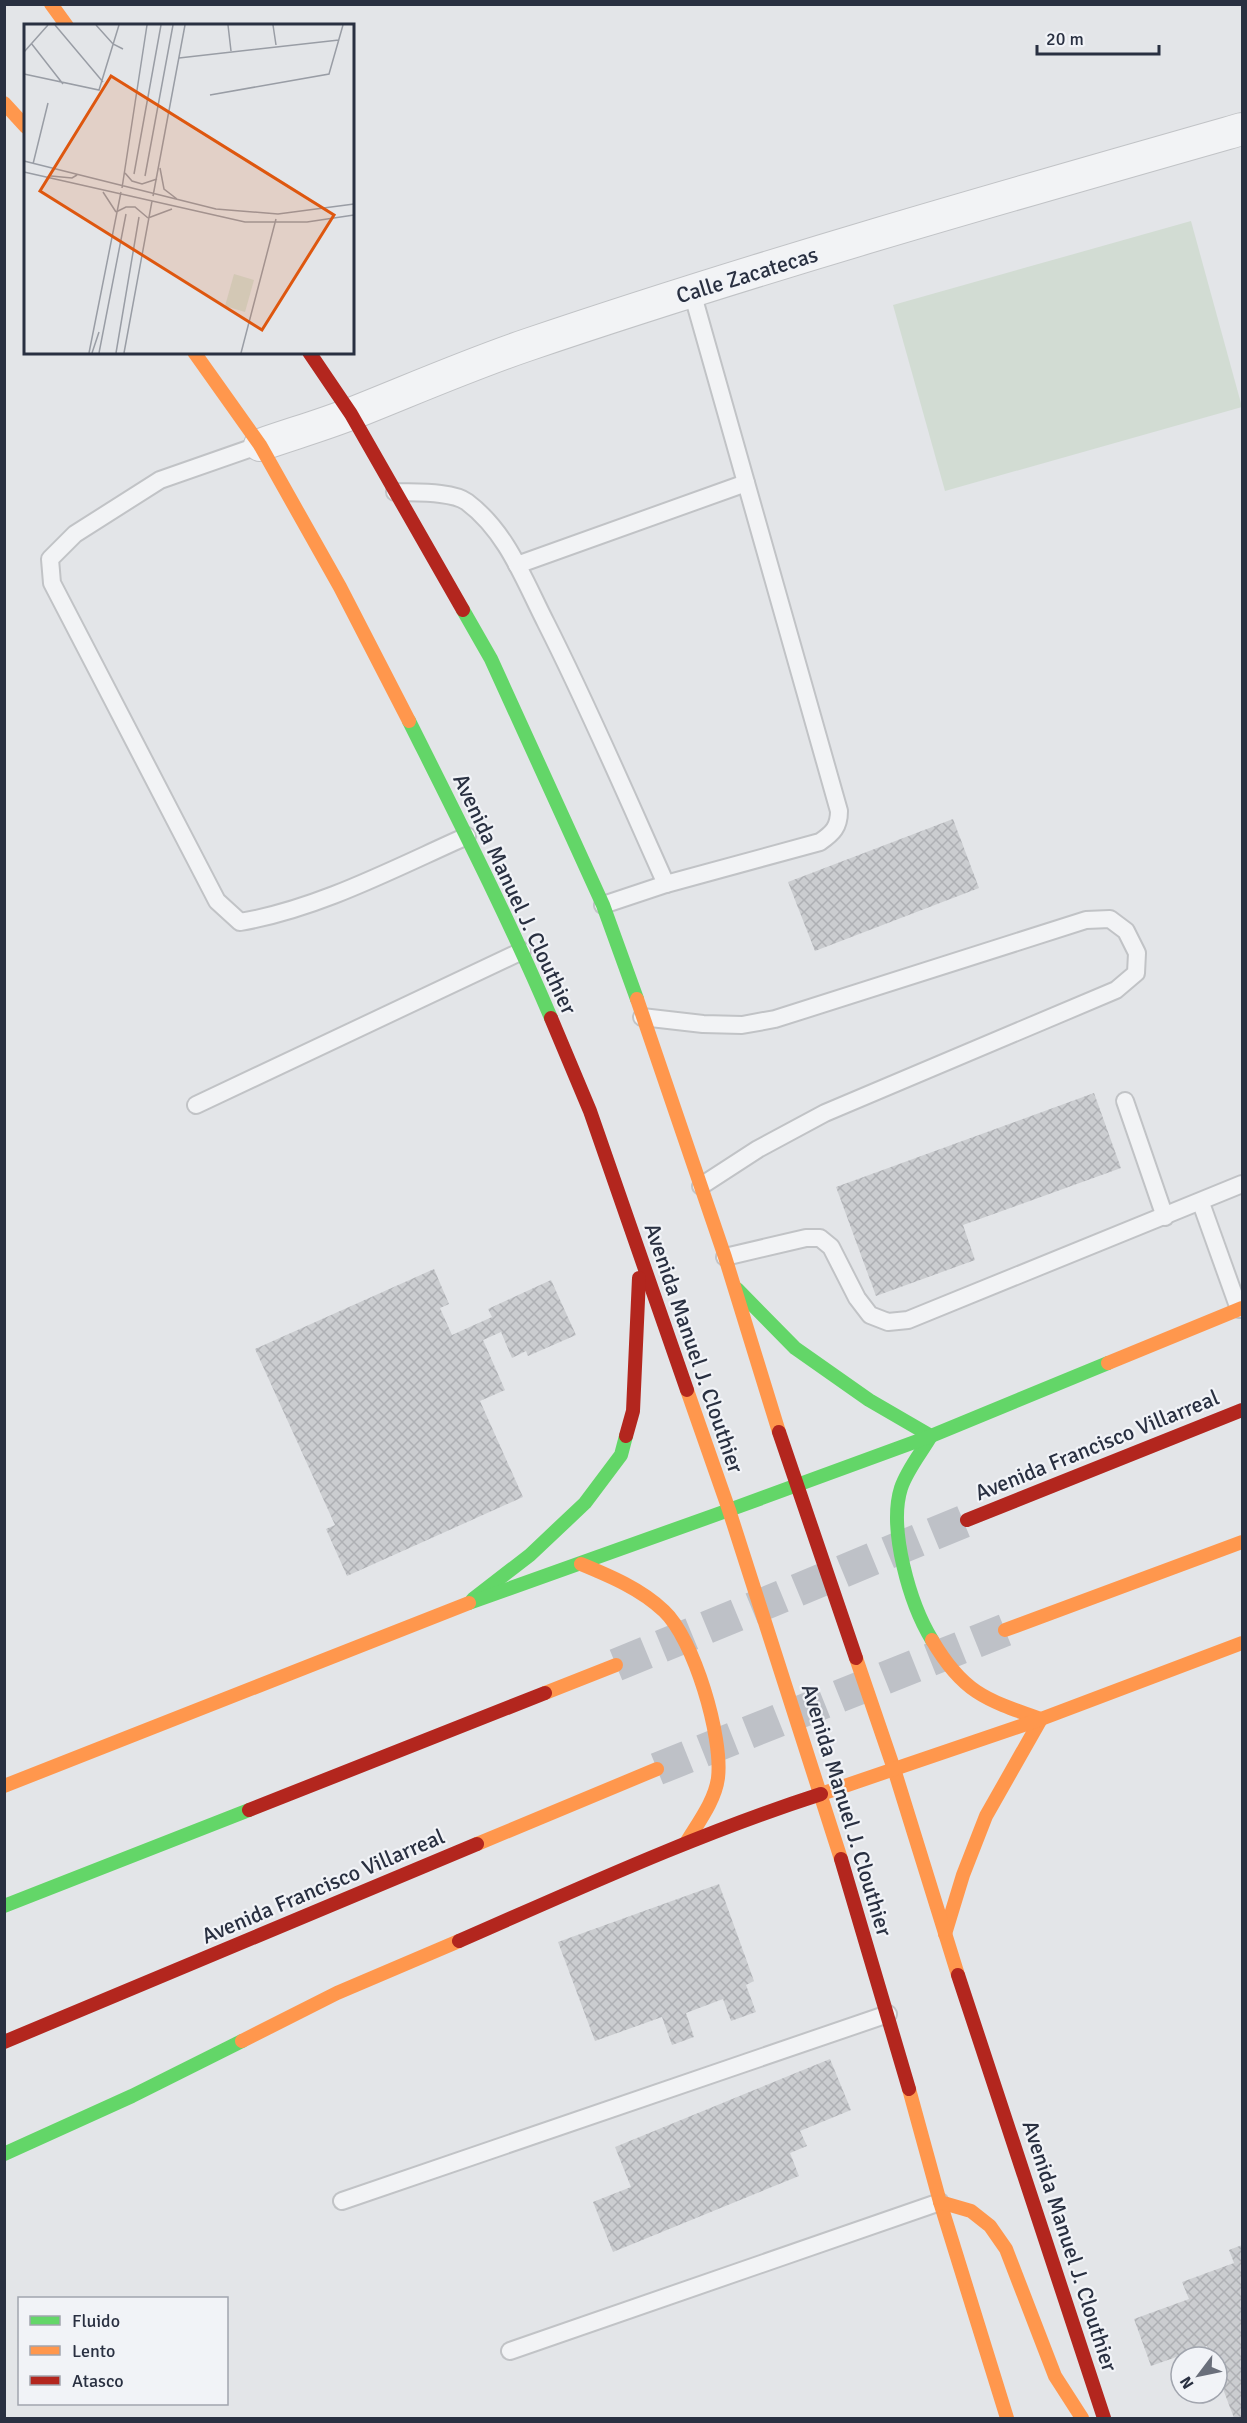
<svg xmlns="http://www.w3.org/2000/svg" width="1247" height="2423" font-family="Signika,sans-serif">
<defs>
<pattern id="building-cross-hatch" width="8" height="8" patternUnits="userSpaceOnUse" patternTransform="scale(1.5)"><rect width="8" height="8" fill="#cbcdd0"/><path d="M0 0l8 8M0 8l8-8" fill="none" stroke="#aeb0b4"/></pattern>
</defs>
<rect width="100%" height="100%" fill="#e3e5e8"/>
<path fill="#d2dcd3" d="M1191 221 1242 407 945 491 893 305Z"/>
<g fill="url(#building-cross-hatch)">
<path d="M953 819 979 888 815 951 788 882Z"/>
<path d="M1094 1093 1121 1168 963 1225 975 1260 876 1296 836 1187Z"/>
<path d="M434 1269 449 1304 440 1308 452 1335 492 1317 488 1309 551 1280 576 1335 528 1356 526 1351 512 1358 501 1332 483 1340 505 1390 480 1401 523 1497 347 1576 326 1529 335 1525 255 1349Z"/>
<path d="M719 1884 754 1981 746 1985 756 2012 731 2021 723 1999 686 2013 694 2037 672 2045 662 2017 595 2041 558 1942Z"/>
<path d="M830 2059 851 2110 800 2131 807 2146 790 2153 799 2176 613 2252 593 2202 631 2187 615 2147Z"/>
<path d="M1242 2245V2418H1234L1217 2373V2357H1211L1207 2346 1151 2366 1134 2319 1189 2299 1182 2282 1234 2263 1229 2250Z"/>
</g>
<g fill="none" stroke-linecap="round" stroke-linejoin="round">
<g stroke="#bec1c7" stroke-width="33" stroke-dasharray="33 16" stroke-linecap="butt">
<path d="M616 1665 967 1520"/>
<path d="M657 1769 1005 1630"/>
</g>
<g stroke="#c1c3c6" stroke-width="20">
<g id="lane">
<path d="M260 445 160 480 75 534 50 559 52 583 217 901 240 922C318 909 395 868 467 836"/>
<path d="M395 492C414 493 452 491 467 502 507 532 524 580 546 623 589 708 627 797 666 884"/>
<path d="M517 565 746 483"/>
<path d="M603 905 666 884 820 842C833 833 839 827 839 811L692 292"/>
<path d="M642 1017 703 1024 742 1025 775 1019 1086 920 1110 919 1126 931 1137 953 1136 973 1116 990 825 1113 758 1149 701 1186"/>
<path d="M1125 1101 1165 1217"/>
<path d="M196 1105 522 951"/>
<path d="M1201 1203 1239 1309"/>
<path d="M725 1257 806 1238H820L831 1247 857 1298 870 1315 888 1322 908 1320 1242 1184"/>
<path d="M342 2201 888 2014"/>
<path d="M510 2351 940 2202"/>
</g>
</g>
<g stroke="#c1c3c6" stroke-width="34">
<path id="street" d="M260 445C291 434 323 425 353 413 411 390 468 365 527 345 763 265 1003 197 1242 129"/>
</g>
<use href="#lane" stroke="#f2f3f5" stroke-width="16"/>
<use href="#street" stroke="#f2f3f5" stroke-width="32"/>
<g stroke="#63d668" stroke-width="14">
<path d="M463 610 491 659 603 905 637 999"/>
<path d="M409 721C458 819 508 917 551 1018"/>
<path d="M737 1289 795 1348 869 1400 931 1436C921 1453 907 1470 901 1488 888 1529 910 1604 932 1640"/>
<path d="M729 1510 931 1436 1108 1363"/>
<path d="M473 1599 530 1555 585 1503 621 1455 626 1436"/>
<path d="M469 1603 729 1510"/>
<path d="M4 1906 249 1810"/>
<path d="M4 2154 132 2096 242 2041"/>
</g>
<g stroke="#ff974d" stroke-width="14">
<path d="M51 4 67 26"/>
<path d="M4 103 26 127"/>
<path d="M194 352 260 445 340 587 409 721"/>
<path d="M637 999 725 1257 779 1432"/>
<path d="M1108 1363 1242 1308"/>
<path d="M687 1390 729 1510 841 1859"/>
<path d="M581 1564C610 1576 641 1589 664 1611 694 1639 723 1737 718 1778 715 1801 698 1823 686 1843"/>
<path d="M1005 1630 1242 1542"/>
<path d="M932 1640C963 1693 986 1700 1041 1719L986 1816 963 1875 945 1934"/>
<path d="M856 1658 894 1769 958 1975"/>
<path d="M545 1693 616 1665"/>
<path d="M4 1786 469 1603"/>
<path d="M821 1794 1041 1719 1242 1643"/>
<path d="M477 1844 657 1769"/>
<path d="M242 2041 337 1993 459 1941"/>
<path d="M909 2089 940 2202 1007 2418"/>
<path d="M940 2202 971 2211 990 2226 1006 2249 1055 2376 1082 2418"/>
</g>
<g stroke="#b3261e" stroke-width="14">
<path d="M309 352 351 414 463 610"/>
<path d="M551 1018 590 1111 687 1390"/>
<path d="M779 1432 856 1658"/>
<path d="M626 1436 633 1411 639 1278"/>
<path d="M967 1520 1242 1410"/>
<path d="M249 1810 545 1693"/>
<path d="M841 1859 909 2089"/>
<path d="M459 1941C578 1889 697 1834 821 1794"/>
<path d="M958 1975 1104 2418"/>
<path d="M4 2042 477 1844"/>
</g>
</g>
<g text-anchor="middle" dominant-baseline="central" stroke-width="4.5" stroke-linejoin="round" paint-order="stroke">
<g font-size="22" fill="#293041" stroke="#f1f3f7">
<text transform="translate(747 275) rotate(-17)">Calle Zacatecas</text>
<text transform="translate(515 894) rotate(65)">Avenida Manuel J. Clouthier</text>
<text transform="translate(694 1348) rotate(71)">Avenida Manuel J. Clouthier</text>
<text transform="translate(1097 1445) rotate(-22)">Avenida Francisco Villarreal</text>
<text transform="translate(847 1810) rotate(73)">Avenida Manuel J. Clouthier</text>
<text transform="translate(323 1886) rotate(-23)">Avenida Francisco Villarreal</text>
<text transform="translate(1070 2246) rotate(72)">Avenida Manuel J. Clouthier</text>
</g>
</g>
<g transform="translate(24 24)">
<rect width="330" height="330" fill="#e3e5e8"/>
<path d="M210 250 230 256 221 288 201 282Z" fill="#d2dcd3"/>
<path fill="none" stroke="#999da5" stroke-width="1.5" d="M31 1 79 58M72 1 89 20 99 25M204 1 207 27M249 1 252 21M7 19 39 60M0 28 24 1M155 34 315 16M0 50 75 66 95 1M186 71 305 50 319 1M0 137 192 185 254 190 330 180M9 140 24 79M136 144 140 165 153 175M0 148 221 198H283L330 191M101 149 108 157 118 160 133 155M110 150 137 1M27 152 48 154 53 151M121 152 149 1M98 164 123 1M79 168 92 188M129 172 161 1M92 188 102 183H111L124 194M124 194 148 185M65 329 97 168M68 329 75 308M75 329 102 190M92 329 115 193M100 329 128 177M217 329 252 195"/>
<path fill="#de570f" fill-opacity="0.15" stroke="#de570f" stroke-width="3" d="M87 52 310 191 238 306 16 167Z"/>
<rect width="330" height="330" fill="none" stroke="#293041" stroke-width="3"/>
</g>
<rect width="1247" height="2423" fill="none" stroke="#293041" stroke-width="12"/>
<rect x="18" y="2297" width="210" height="108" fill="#f1f3f7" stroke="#a1a5ae" stroke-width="1.5"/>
<rect x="30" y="2316" width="30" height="9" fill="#63d668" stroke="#a1a5ae" stroke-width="1.5"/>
<text x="72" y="2327" font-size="18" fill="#293041">Fluido</text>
<rect x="30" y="2346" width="30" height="9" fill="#ff974d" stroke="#a1a5ae" stroke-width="1.5"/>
<text x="72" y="2357" font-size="18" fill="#293041">Lento</text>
<rect x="30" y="2376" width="30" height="9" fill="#b3261e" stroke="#a1a5ae" stroke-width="1.5"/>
<text x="72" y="2387" font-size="18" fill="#293041">Atasco</text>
<g transform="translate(1199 2375) rotate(238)"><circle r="28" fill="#f1f3f7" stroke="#a1a5ae" stroke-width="1.5"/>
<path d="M0-4.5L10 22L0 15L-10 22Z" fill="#6a6f7b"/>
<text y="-9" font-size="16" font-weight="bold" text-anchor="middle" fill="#293041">N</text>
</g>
<path d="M1037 45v9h122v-9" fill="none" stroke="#293041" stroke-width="3"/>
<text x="1046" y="45" font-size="18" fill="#293041" stroke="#f1f3f7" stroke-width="4.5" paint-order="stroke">20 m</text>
</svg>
